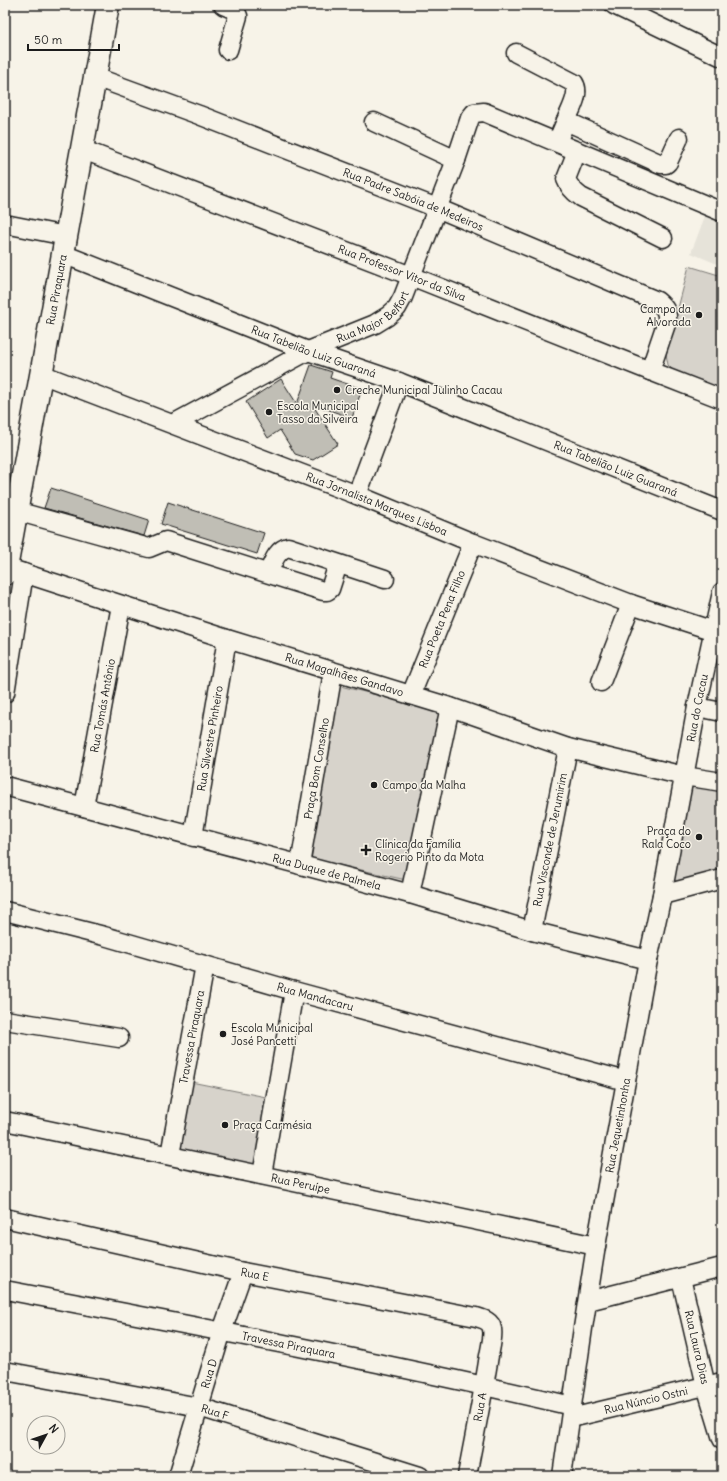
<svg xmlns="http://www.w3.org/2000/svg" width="727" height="1481" font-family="Delius,sans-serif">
<rect width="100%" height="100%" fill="#f7f3e8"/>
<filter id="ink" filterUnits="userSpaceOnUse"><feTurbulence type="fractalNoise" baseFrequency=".025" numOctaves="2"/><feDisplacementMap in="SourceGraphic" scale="8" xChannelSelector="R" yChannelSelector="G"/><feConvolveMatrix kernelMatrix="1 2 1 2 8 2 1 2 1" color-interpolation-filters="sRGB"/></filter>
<g filter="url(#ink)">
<path fill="#e6e3d9" d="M705 216 722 222V266L691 253Z"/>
<g fill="#d7d3cb" stroke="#7a7874">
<path d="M689 266 722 276V394L678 375 668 365 666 354Z"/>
<path d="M340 686 442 711 406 880 308 858Z"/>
<path d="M686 780 722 785V873L671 886Z"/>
<path d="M191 1082 271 1098 260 1170 179 1153Z"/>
</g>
<g fill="#c0beb5" stroke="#1c1c1c">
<path d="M311 365 332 372 330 378 362 389 352 418 312 404 338 444 313 460 295 454 280 430 268 438 246 402 281 379 297 404Z"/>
<path d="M51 488 149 520 144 536 44 508Z"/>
<path d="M168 502 264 533 257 554 161 524Z"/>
</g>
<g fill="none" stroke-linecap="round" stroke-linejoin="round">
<g stroke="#1c1c1c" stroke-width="21">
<g id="minor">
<path d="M223 5 235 10 238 16 228 50"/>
<path d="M614 5 722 57"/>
<path d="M516 53 574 83C581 94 570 110 566 121"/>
<path id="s1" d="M95 77 199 115 437 208 657 301C664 307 668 311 667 321L650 371"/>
<path d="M374 122 456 160 470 118 474 113 484 112 722 212"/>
<path d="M557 142 566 121 661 164H666L668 162 679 138"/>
<path id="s2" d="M81 149 411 276 650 371 722 399"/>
<path d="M577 151 566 179C569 187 574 192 581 197L663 238"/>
<path d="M5 224 66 236"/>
<path id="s3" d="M63 254 308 351 399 382 722 511"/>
<path id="s4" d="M41 374 357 495 473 543 631 604 714 631"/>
<path id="s5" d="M173 424 308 351 375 324 388 316 397 308 403 297 456 160"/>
<path d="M357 495 399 382"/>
<path d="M16 511 149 548 166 541 323 591H327L330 589 338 564"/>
<path id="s6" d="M5 567 227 639 450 707 568 748 684 776 722 782"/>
<path d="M268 573C273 563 276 550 288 547L385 579"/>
<path d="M601 682 631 604"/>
<path d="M5 693 24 573"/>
<path id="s7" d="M411 695 473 543"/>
<path d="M697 707 722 712"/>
<path id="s8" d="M5 786 410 894 532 931 648 960"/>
<path id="s9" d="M84 807 121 605"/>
<path id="s10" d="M193 837 227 639"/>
<path id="s11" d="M300 865 333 672"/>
<path d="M410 894 450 707"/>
<path d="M662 895 722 879"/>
<path id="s12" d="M5 911 104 936 294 991 626 1081"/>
<path id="s13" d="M532 931 568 748"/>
<path d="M5 1020 119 1038"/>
<path id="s14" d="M5 1121 596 1246"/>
<path id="s15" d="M170 1155 205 965"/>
<path d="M262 1175 294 991"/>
<path id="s16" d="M5 1218 243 1272 476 1317C483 1319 491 1321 492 1329 494 1337 489 1353 488 1362 482 1400 474 1438 467 1476"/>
<path id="s17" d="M681 1278 706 1386 722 1439"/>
<path id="s18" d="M5 1290C195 1326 384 1362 572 1406"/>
<path d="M588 1301 722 1267"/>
<path id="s19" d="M5 1371 199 1407 420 1476"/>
<path id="s20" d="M571 1418 722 1382"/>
<path id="s21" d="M178 1476 222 1331 243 1272"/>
<path id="s22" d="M562 1476 583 1328 596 1246 648 960 662 895 697 707 722 592"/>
</g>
</g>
<g stroke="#1c1c1c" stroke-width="25">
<g id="major">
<path id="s23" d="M5 574 108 5"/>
</g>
</g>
<use href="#minor" stroke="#f7f3e8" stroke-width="18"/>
<use href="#major" stroke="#f7f3e8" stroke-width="22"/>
</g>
</g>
<g fill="#1c1c1c" stroke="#f7f3e8" stroke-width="1.5">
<circle cx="699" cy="315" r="4"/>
<circle cx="337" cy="390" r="4"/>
<circle cx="269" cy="412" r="4"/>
<circle cx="374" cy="785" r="4"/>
<circle cx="699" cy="837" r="4"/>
<path d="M364 844h4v4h4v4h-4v4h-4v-4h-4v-4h4z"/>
<circle cx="223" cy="1034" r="4"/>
<circle cx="225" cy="1125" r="4"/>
</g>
<g text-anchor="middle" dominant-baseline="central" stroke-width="3" stroke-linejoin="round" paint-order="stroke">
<g font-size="11" fill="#1c1c1c" stroke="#f7f3e8">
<text stroke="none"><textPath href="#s1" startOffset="341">Rua Padre Sabóia de Medeiros</textPath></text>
<text stroke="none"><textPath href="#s2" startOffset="344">Rua Professor Vitor da Silva</textPath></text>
<text stroke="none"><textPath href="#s23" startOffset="289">Rua Piraquara</textPath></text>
<text stroke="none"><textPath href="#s5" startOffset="228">Rua Major Belfort</textPath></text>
<text stroke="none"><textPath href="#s3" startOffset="269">Rua Tabelião Luiz Guaraná</textPath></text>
<text stroke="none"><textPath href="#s3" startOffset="593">Rua Tabelião Luiz Guaraná</textPath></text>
<text stroke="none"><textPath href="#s4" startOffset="360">Rua Jornalista Marques Lisboa</textPath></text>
<text stroke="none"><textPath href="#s7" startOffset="82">Rua Poeta Pena Filho</textPath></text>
<text stroke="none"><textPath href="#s6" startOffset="356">Rua Magalhães Gandavo</textPath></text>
<text stroke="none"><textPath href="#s9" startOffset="103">Rua Tomás Antônio</textPath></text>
<text stroke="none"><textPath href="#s22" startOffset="780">Rua do Cacau</textPath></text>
<text stroke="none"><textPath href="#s10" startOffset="100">Rua Silvestre Pinheiro</textPath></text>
<text stroke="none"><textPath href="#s11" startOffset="98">Praça Bom Conselho</textPath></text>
<text stroke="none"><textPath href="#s13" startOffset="93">Rua Visconde de Jerumirim</textPath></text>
<text stroke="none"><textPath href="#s8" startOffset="333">Rua Duque de Palmela</textPath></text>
<text stroke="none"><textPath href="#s12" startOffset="322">Rua Mandacaru</textPath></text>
<text stroke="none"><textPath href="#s15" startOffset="120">Travessa Piraquara</textPath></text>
<text stroke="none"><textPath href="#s22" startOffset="355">Rua Jequetinhonha</textPath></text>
<text stroke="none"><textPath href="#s14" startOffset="302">Rua Peruípe</textPath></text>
<text stroke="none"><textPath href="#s16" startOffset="256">Rua E</textPath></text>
<text stroke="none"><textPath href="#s18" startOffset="289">Travessa Piraquara</textPath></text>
<text stroke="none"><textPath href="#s17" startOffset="71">Rua Laura Dias</textPath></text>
<text stroke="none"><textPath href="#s21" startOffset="107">Rua D</textPath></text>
<text stroke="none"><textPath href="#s20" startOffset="77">Rua Núncio Ostni</textPath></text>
<text transform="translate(480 1407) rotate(-79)">Rua A</text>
<text stroke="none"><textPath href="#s19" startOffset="214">Rua F</textPath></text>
</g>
<g font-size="11" fill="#1c1c1c" stroke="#f7f3e8" text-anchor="start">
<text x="691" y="309" text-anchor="end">Campo da<tspan x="691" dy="13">Alvorada</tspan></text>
<text x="345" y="390">Creche Municipal Julinho Cacau</text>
<text x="277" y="406">Escola Municipal<tspan x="277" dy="13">Tasso da Silveira</tspan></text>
<text x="382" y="785">Campo da Malha</text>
<text x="691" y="831" text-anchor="end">Praça do<tspan x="691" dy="13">Rala Coco</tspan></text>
<text x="375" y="844">Clínica da Família<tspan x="375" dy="13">Rogerio Pinto da Mota</tspan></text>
<text x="231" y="1028">Escola Municipal<tspan x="231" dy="13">José Pancetti</tspan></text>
<text x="233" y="1125">Praça Carmésia</text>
</g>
</g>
<rect width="727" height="1481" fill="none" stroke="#f7f3e8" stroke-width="20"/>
<rect x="10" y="10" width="707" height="1461" fill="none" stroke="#1c1c1c" stroke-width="1.5" filter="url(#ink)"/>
<g transform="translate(46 1435) rotate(50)"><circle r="19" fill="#f7f3e8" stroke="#9f9d96"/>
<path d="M0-3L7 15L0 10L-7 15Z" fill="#1c1c1c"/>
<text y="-6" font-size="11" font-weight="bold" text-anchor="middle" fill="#1c1c1c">N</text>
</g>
<path d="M28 44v6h91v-6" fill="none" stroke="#1c1c1c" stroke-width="2"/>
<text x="34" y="44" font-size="12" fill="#1c1c1c" stroke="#f7f3e8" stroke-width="3" paint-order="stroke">50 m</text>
</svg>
